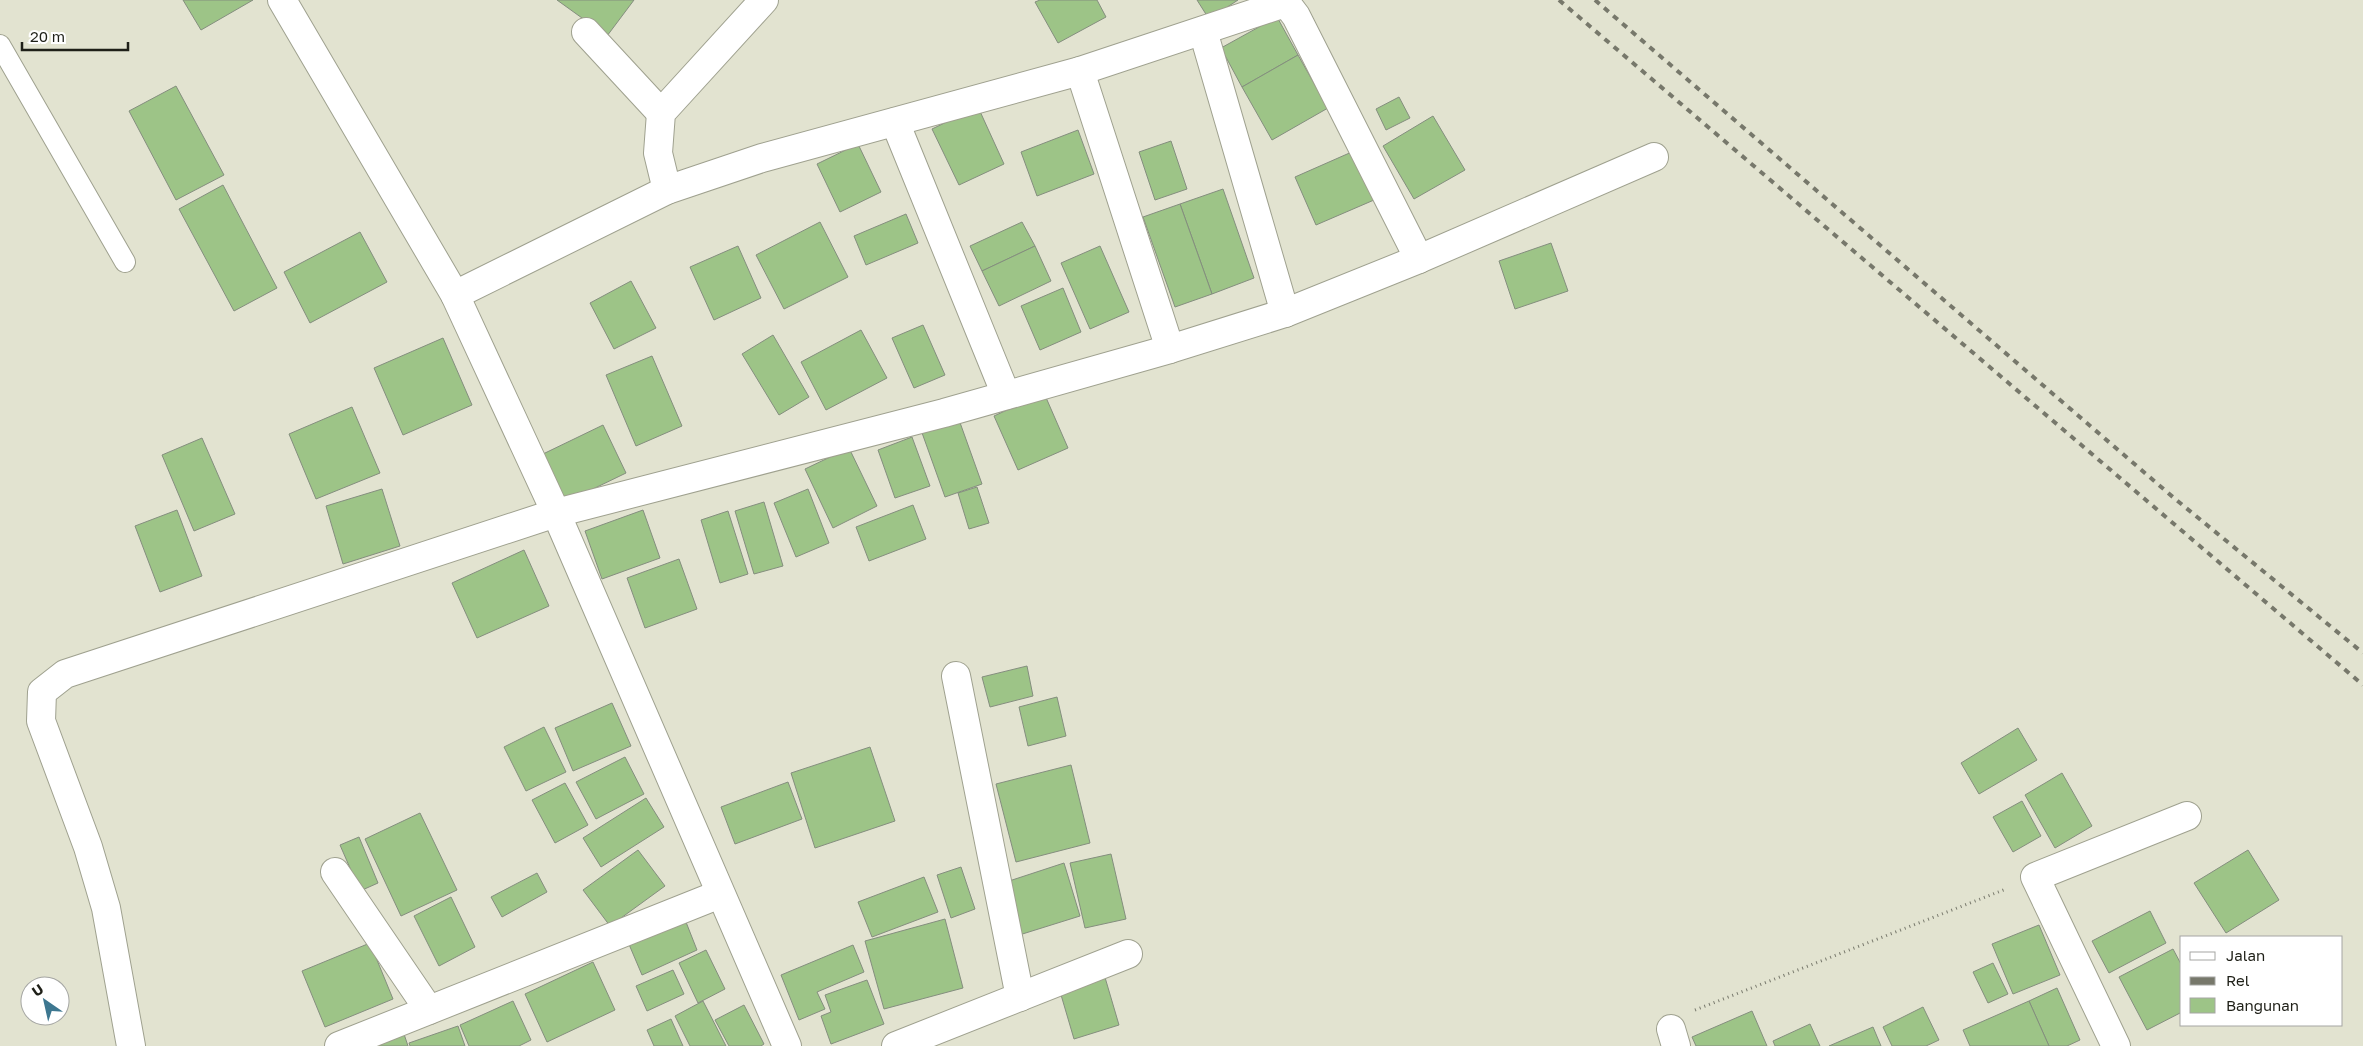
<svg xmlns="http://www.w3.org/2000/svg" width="2363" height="1046" font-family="'Golos Text',sans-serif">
<rect width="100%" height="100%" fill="#e2e3d0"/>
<g fill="#9dc487" stroke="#848e7e">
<path d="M183 0H253L201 30Z"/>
<path d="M557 0H634L607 36Z"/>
<path d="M1040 0H1097L1106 17 1058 43 1035 2Z"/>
<path d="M1197 0H1238L1209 19Z"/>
<path d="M1277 17 1298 55 1242 87 1221 48Z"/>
<path d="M1298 55 1328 108 1272 140 1242 87Z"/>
<path d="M176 86 224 175 176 200 129 111Z"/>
<path d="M1399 97 1410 118 1386 130 1376 109Z"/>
<path d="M978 107 1004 164 959 185 932 129Z"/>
<path d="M1433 116 1465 170 1414 199 1383 146Z"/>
<path d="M1078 130 1094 174 1037 196 1021 152Z"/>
<path d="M1171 141 1187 189 1155 200 1139 152Z"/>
<path d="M858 144 881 192 840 212 817 164Z"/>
<path d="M1354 151 1374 200 1316 225 1295 177Z"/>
<path d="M223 185 277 288 234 311 179 209Z"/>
<path d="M1223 189 1254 278 1212 294 1180 204Z"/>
<path d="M1180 204 1212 294 1175 307 1143 217Z"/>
<path d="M906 214 918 243 866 265 854 236Z"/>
<path d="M820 222 848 277 784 309 756 255Z"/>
<path d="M1022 222 1035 246 982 271 970 246Z"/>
<path d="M360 232 387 282 310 323 284 272Z"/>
<path d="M1551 243 1568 291 1515 309 1499 261Z"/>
<path d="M738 246 761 298 714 320 690 267Z"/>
<path d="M1035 246 1051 281 999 306 982 271Z"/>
<path d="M1100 246 1129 312 1090 329 1061 263Z"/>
<path d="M631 281 656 328 614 349 590 303Z"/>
<path d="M1063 288 1081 332 1040 350 1021 306Z"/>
<path d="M923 325 945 375 914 388 892 338Z"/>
<path d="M861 330 887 378 826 410 801 362Z"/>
<path d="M773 335 809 397 779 415 742 354Z"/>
<path d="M443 338 472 405 403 435 374 368Z"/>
<path d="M652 356 682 426 636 446 606 375Z"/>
<path d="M1044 393 1068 448 1018 470 994 416Z"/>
<path d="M352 407 380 473 316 499 289 434Z"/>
<path d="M958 417 982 484 945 497 921 430Z"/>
<path d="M603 425 626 473 566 502 543 454Z"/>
<path d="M912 437 930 486 895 498 878 450Z"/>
<path d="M202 438 235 514 194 531 162 455Z"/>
<path d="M849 448 877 506 833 528 805 469Z"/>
<path d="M977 487 989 523 969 529 958 493Z"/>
<path d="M382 489 400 546 343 564 326 506Z"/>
<path d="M808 489 829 543 796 557 774 503Z"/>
<path d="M764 502 783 566 754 574 735 511Z"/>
<path d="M913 505 926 539 869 561 856 527Z"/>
<path d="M177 510 202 576 160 592 135 526Z"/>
<path d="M643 510 660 558 602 579 585 531Z"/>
<path d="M728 511 748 574 720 583 701 520Z"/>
<path d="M524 550 549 606 477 638 452 583Z"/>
<path d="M679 559 697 609 645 628 627 578Z"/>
<path d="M1027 666 1033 696 990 707 982 677Z"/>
<path d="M1057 697 1066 736 1028 746 1019 707Z"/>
<path d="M612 703 631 746 573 771 555 728Z"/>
<path d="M544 727 566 772 526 791 504 747Z"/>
<path d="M2018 728 2037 760 1979 794 1961 763Z"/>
<path d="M870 747 895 821 815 848 791 773Z"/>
<path d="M625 757 644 794 596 819 576 782Z"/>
<path d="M1071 765 1090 843 1016 862 996 784Z"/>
<path d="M2062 773 2092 826 2055 848 2025 795Z"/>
<path d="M788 782 802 819 735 844 721 807Z"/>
<path d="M565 783 588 825 555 843 532 800Z"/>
<path d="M646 798 664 827 601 867 583 838Z"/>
<path d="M2022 801 2041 836 2013 852 1993 817Z"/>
<path d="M420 813 457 890 401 916 365 839Z"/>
<path d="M359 837 378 883 360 891 340 845Z"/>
<path d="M638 850 665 886 610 926 583 890Z"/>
<path d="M2248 850 2279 900 2226 933 2194 883Z"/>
<path d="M1111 854 1126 919 1085 928 1070 863Z"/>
<path d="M1064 863 1080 916 1016 936 1000 884Z"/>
<path d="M961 867 975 909 951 918 937 875Z"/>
<path d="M537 873 547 892 502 917 491 897Z"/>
<path d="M924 877 938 912 872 937 858 902Z"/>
<path d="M451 897 475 947 439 966 414 916Z"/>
<path d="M2150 911 2166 943 2109 973 2092 941Z"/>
<path d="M684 917 697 950 642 975 628 942Z"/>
<path d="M945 919 963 988 884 1009 865 941Z"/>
<path d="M2039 925 2060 975 2013 994 1992 944Z"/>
<path d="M370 943 393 999 325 1027 302 971Z"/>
<path d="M853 945 864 972 817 992 825 1009 799 1020 781 975Z"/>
<path d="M2173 949 2182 966V1012L2147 1030 2119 977Z"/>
<path d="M706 950 725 989 698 1003 679 963Z"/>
<path d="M593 962 615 1010 547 1042 525 994Z"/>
<path d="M1993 963 2008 994 1988 1003 1973 972Z"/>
<path d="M673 970 684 994 647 1011 636 986Z"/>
<path d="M1104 974 1119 1025 1074 1039 1059 988Z"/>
<path d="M867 980 884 1024 831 1044 821 1016 831 1012 825 995Z"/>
<path d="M2057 988 2080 1040 2067 1046H2049L2029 1001Z"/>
<path d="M513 1001 531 1040 519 1046H469L460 1025Z"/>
<path d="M703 1001 726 1046H690L675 1016Z"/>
<path d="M2029 1001 2049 1046H1970L1963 1030Z"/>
<path d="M744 1005 764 1044 761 1046H729L715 1020Z"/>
<path d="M1923 1007 1939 1040 1926 1046H1892L1883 1027Z"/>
<path d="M1752 1011 1767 1046H1696L1692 1037Z"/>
<path d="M671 1019 683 1046H654L647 1030Z"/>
<path d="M1810 1024 1820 1046H1775L1773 1041Z"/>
<path d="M458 1026 465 1046H410L409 1043Z"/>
<path d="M1873 1027 1881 1046H1829Z"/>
<path d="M402 1028 408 1046H380L377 1036Z"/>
</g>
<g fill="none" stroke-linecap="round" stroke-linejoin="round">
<g stroke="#9fa18f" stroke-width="22">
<path id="lane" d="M0 45 125 262"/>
</g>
<g stroke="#9fa18f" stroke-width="30">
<g id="street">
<path d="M282 0 455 295 556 513 787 1046"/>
<path d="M1203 31 1285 313"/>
<path d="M586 32 661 113"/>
<path d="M1080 71 1170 349"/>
<path d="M895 122 1006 395"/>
<path d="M667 190 658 153 661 113 764 0"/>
<path d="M455 295 667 190 762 158 1080 71 1282 4 1290 8 1296 16 1419 259"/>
<path d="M956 676 1020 997"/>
<path d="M335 872 429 1010"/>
<path d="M1671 1029 1676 1046"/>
<path d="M131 1046 106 908 88 847 41 721 42 692 65 674 556 513 944 413 1170 349 1285 313 1419 259 1654 157"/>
<path d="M339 1046 720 894"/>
<path d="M896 1046 1128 954"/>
<path d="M2116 1046 2035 877 2187 816"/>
</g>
</g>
<path stroke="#797a6d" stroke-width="3" stroke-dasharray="1 4" stroke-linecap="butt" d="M1695 1010 2006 889"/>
<use href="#lane" stroke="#fff" stroke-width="20"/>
<use href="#street" stroke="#fff" stroke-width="28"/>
<g stroke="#77786b" stroke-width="4" stroke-dasharray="6 6" stroke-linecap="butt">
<path d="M1559 0 2363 685"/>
<path d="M1595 0 2174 498 2363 653"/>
</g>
</g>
<rect x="2180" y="936" width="162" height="90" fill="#ffffff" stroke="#a5a6a3"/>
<rect x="2190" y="952" width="25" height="8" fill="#ffffff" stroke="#a5a6a3"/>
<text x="2226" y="961" font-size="15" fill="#1f2018">Jalan</text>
<rect x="2190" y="977" width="25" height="8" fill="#77786b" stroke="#a5a6a3"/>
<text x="2226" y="986" font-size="15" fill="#1f2018">Rel</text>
<rect x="2190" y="998" width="25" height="15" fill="#9dc487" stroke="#a5a6a3"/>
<text x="2226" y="1011" font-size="15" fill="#1f2018">Bangunan</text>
<g transform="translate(45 1001) rotate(326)"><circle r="24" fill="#ffffff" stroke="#a5a6a3"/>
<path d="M0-4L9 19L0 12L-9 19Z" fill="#3d7790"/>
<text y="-8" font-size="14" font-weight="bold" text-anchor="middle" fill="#1f2018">U</text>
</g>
<path d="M22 42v8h106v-8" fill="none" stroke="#1f2018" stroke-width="2.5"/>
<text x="30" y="42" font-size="15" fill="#1f2018" stroke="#ffffff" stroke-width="4" paint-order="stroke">20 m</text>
</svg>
